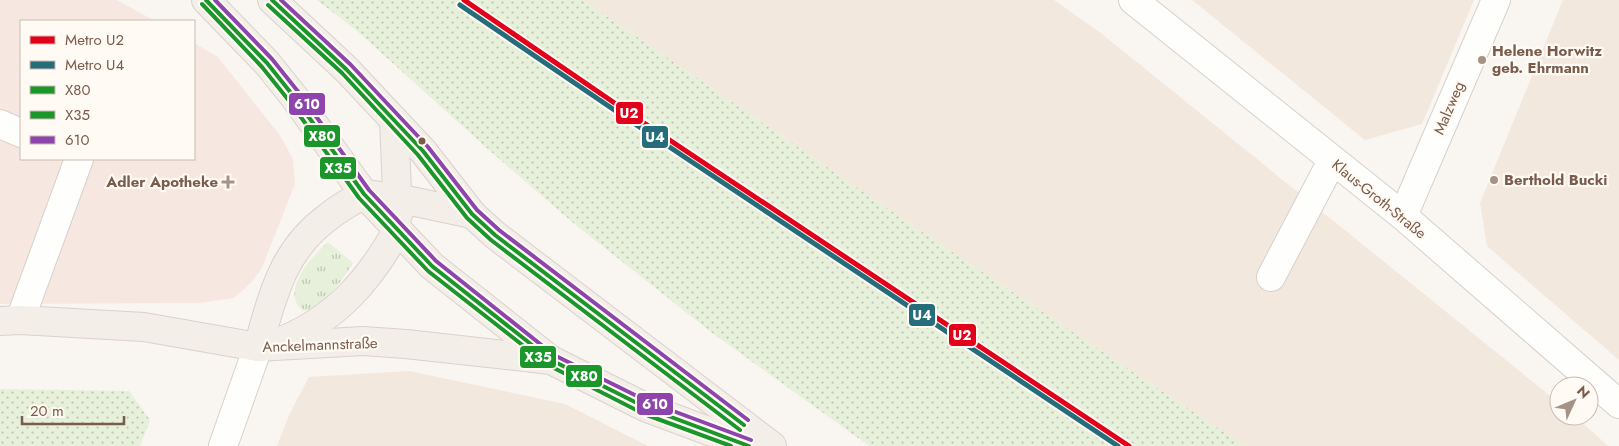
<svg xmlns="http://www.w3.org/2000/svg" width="1619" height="446" font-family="Jost,sans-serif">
<defs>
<pattern id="grass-tufts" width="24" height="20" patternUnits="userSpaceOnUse" patternTransform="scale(1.25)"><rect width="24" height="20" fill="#e7f0db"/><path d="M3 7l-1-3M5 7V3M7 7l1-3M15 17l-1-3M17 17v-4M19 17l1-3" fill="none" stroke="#c0c6b4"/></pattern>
<pattern id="park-dots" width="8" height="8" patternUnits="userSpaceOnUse" patternTransform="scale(1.25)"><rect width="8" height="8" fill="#e7f0db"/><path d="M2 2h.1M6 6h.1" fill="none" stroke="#c0c6b4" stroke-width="1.8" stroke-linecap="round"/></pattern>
</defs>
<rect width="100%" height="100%" fill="#f9f5f0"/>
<g fill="#f2e8de">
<path d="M583 0H1054L1102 34 1559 403V416H1575L1608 446H1245L925 234Z"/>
<path d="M1192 0H1474L1422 124 1365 140Z"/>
<path d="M1563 0H1619V360L1487 246 1480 203Z"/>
<path d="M409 371 565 404 648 446H277L290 413 309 377Z"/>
</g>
<path fill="#f6e8e1" d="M0 0H117L155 21H21V159H194V43L218 57 279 134 293 159 295 184 261 270 252 282 234 298 199 303 0 304Z"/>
<path fill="url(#grass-tufts)" d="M328 242 353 263C344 278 321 310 303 311 279 291 312 256 328 242Z"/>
<g fill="url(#park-dots)">
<path d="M317 0H583L925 234 1245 446H869L711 332 572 222 489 150 356 30Z"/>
<path d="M0 389 129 391 150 420 140 446H0Z"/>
</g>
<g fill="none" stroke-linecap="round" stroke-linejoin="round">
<g stroke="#d7d1cb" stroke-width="30">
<g id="minor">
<path d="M1133 0 1403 216 1619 404"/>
<path d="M0 124 21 133"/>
<path d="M1403 216 1496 0"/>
<path d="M1271 277 1332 161"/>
<path d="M20 320 79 159"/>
<path d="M223 446 258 347"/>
</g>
</g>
<g stroke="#dad1cc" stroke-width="30">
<g id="major">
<path d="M206 0 267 63 295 98 364 194 432 266 551 360 647 408 749 446"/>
<path d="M272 0 346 69 423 151 472 214 495 235 772 446"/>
<path d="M394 120 398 215"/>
<path d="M364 194 397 198 472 214"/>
<path d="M0 321 20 320 144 327 258 347 363 341 406 344 551 360"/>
<path d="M284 340C338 317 370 279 398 229"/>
<path d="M258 347C273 295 282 251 328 217 339 208 352 201 364 194"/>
</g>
</g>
<use href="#minor" stroke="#fefefd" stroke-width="28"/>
<use href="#major" stroke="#f3eee8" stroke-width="28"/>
<g stroke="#fffaf3" stroke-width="8">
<g id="bus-1">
<path d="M206 0 267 63 295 98 364 194 432 266 551 360 647 408 749 446"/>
<path d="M272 0 346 69 423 151 472 214 495 235 744 425"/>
</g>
</g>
<g stroke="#fffaf3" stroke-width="8">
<g id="bus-2">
<path d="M202 4 262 67 290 102 359 198 428 271 548 365 644 414 731 446"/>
<path d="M268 5 342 73 418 155 467 218 491 240 740 430"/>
</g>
</g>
<g stroke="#fffaf3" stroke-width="8">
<g id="bus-3">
<path d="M215 0 272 59 300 94 369 190 436 261 554 355 649 402 751 440"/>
<path d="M281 0 351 65 428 147 477 210 499 230 748 420"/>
</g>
</g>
<use href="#bus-1" stroke="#1a962b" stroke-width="4"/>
<use href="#bus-2" stroke="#1a962b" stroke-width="4"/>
<use href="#bus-3" stroke="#8e44ad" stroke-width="4"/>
<g stroke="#fffaf3" stroke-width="9">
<path id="metro-1" d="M464 0 632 115 1129 446"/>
</g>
<g stroke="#fffaf3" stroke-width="9">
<path id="metro-2" d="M460 5 629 120 1118 446"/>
</g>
<use href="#metro-1" stroke="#e2001a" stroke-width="5"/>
<use href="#metro-2" stroke="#256d7b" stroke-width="5"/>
</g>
<g fill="#a69286" stroke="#fffaf3" stroke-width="2">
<circle cx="1482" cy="60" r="5"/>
<circle cx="1494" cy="180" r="5"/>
<path d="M225.5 174.5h5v5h5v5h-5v5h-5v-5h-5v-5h5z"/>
</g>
<circle fill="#7a5c4d" stroke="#fffaf3" stroke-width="2" cx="422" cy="141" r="4.5"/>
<g text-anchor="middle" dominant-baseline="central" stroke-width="4.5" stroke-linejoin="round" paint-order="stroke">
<g font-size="15" font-weight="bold" fill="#7a5c4d" stroke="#fffaf3" text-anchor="start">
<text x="1492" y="51">Helene Horwitz<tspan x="1492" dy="17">geb. Ehrmann</tspan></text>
<text x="1504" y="180">Berthold Bucki</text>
<text x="218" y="182" text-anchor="end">Adler Apotheke</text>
</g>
<g font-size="15" fill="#7a5c4d" stroke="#fffaf3">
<text transform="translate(1449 108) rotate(-67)">Malzweg</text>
<text transform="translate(1379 199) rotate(39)">Klaus-Groth-Straße</text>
<text transform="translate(320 345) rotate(-2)">Anckelmannstraße</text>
</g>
</g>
<g stroke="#fffaf3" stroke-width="2">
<rect x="288" y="92" width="38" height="24" rx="5" fill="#8e44ad"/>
<rect x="615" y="101" width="29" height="24" rx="5" fill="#e2001a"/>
<rect x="303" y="124" width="38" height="24" rx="5" fill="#1a962b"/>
<rect x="641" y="125" width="28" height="24" rx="5" fill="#256d7b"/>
<rect x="319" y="156" width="38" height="24" rx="5" fill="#1a962b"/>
<rect x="908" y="303" width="28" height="24" rx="5" fill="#256d7b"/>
<rect x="948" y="323" width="29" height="24" rx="5" fill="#e2001a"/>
<rect x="519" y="345" width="38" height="24" rx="5" fill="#1a962b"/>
<rect x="565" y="364" width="38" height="24" rx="5" fill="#1a962b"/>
<rect x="636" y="392" width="38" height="24" rx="5" fill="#8e44ad"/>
</g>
<g font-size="14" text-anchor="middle" font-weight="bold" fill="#fff">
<text x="307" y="109">610</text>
<text x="629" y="118">U2</text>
<text x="322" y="141">X80</text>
<text x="655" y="142">U4</text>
<text x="338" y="173">X35</text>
<text x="922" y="320">U4</text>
<text x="962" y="340">U2</text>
<text x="538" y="362">X35</text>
<text x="584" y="381">X80</text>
<text x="655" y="409">610</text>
</g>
<rect x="20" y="20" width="175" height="140" fill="#fffaf3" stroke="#cabbb1"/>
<rect x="30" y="36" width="25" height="8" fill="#e2001a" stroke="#cabbb1"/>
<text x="65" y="45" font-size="15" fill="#7a5c4d">Metro U2</text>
<rect x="30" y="61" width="25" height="8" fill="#256d7b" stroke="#cabbb1"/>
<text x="65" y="70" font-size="15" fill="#7a5c4d">Metro U4</text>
<rect x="30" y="86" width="25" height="8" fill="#1a962b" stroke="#cabbb1"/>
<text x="65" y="95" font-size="15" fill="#7a5c4d">X80</text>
<rect x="30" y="111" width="25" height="8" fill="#1a962b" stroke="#cabbb1"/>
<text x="65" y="120" font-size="15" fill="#7a5c4d">X35</text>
<rect x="30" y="136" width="25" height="8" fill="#8e44ad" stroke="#cabbb1"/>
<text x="65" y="145" font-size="15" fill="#7a5c4d">610</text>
<g transform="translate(1574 401) rotate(46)"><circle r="24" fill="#fffaf3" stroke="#cabbb1"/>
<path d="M0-4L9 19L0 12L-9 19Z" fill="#a69286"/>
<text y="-8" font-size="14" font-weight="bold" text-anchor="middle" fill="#7a5c4d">N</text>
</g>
<path d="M22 416v8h102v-8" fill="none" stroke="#7a5c4d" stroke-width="2.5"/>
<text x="30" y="416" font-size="15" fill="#7a5c4d" stroke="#fffaf3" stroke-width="4" paint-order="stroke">20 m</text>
</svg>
